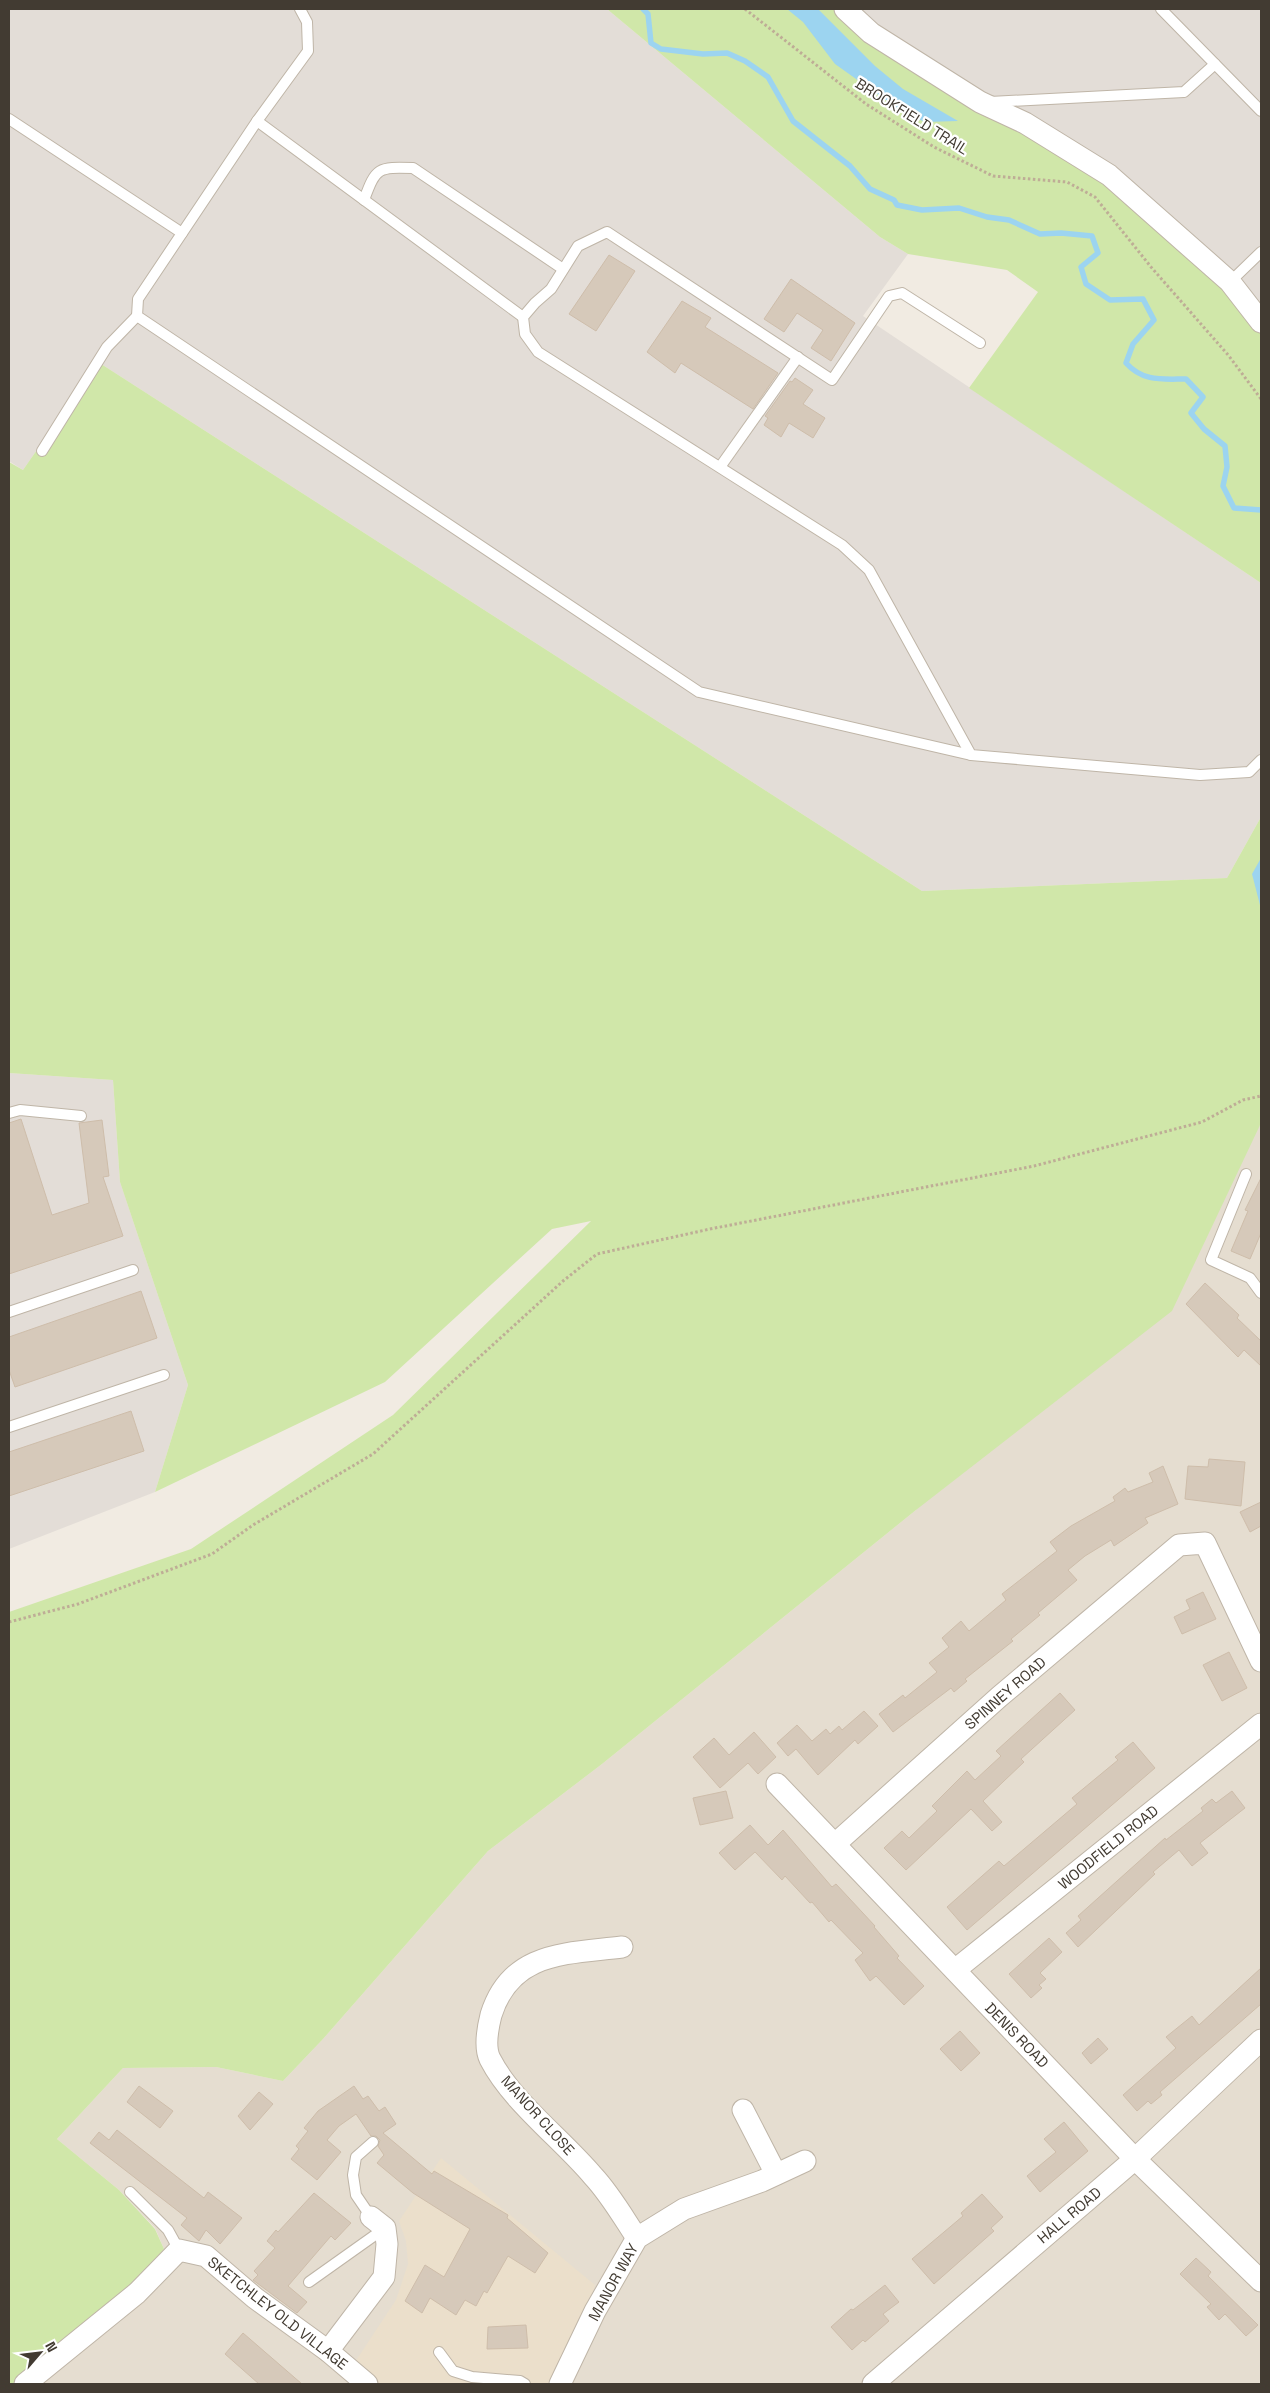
<svg xmlns="http://www.w3.org/2000/svg" width="1270" height="2393" font-family="'Space Grotesk',sans-serif">
<rect width="100%" height="100%" fill="#f1ebe2"/>
<path fill="#e5ddd0" d="M1261 1123V2384H40L121 2321 173 2270 155 2228 119 2190 57 2139 123 2068 216 2067 283 2081 323 2039 488 1851 602 1764 916 1510 1253 1136Z"/>
<g fill="#e3ddd7">
<path d="M9 9H607L880 237 908 254 863 316 1261 583V817L1227 878 922 891 98 362 23 470 9 461Z"/>
<path d="M845 9H1261V322Z"/>
<path d="M9 1073 113 1080 120 1182 188 1385 155 1492 9 1549Z"/>
</g>
<path fill="#ebdfcb" d="M441 2158 595 2285 584 2325 554 2384H374L353 2365 396 2300 408 2264 406 2241 399 2221Z"/>
<g fill="#d0e7a9">
<path d="M607 9H845L1109 175 1261 322V583L969 388 1038 292 1007 270 908 254 880 237Z"/>
<path d="M98 362 922 891 1227 878 1261 817V1123L1172 1311 916 1510 602 1764 488 1851 323 2039 283 2081 216 2067 123 2068 57 2139 119 2190 155 2229 164 2249 135 2285 12 2384H9V1612L191 1549 393 1415 591 1221 552 1229 385 1382 155 1492 188 1385 120 1182 113 1080 9 1073V462L23 470Z"/>
</g>
<g fill="#9cd4f0">
<path d="M787 9H818L875 66 903 89 958 121 925 122 904 113 835 64 803 22Z"/>
<path d="M1261 858V909L1252 874Z"/>
</g>
<g fill="none" stroke-linecap="round" stroke-linejoin="round">
<path stroke="#9cd4f0" stroke-width="5.5" d="M643 9 648 14 651 43 661 49 703 54 727 53 745 61 768 77 793 121 850 166 870 189 894 200 897 205 922 210 959 208 987 217 1009 220 1040 234 1061 233 1092 236 1098 253 1081 267 1086 284 1110 300 1143 299 1154 320 1133 344 1126 363C1143 382 1162 379 1186 379L1203 397 1191 413 1204 429 1225 446 1227 467 1223 486 1234 508 1261 510"/>
</g>
<g fill="#d6c9ba" stroke="#cebdaa">
<path d="M609 255 635 271 596 331 569 314Z"/>
<path d="M791 279 855 323 831 361 811 348 823 330 797 313 784 332 764 319Z"/>
<path d="M682 301 711 318 705 327 778 373 753 409 681 363 675 373 647 352Z"/>
<path d="M795 378 813 390 803 404 825 418 813 438 789 423 781 437 764 425 768 418 765 416 790 381 792 382Z"/>
<path d="M21 1119 52 1215 89 1203 79 1123 102 1120 109 1176 103 1177 123 1236 9 1274V1123Z"/>
<path d="M1261 1178V1233L1250 1259 1231 1251 1248 1211 1245 1210Z"/>
<path d="M1205 1283 1239 1315 1237 1318 1261 1341V1366L1244 1350 1238 1357 1186 1304Z"/>
<path d="M141 1291 157 1338 15 1387 9 1370V1337Z"/>
<path d="M131 1411 144 1451 9 1496V1452Z"/>
<path d="M1209 1459 1245 1462 1241 1506 1185 1499 1188 1466 1208 1467Z"/>
<path d="M1163 1466 1178 1504 1145 1518 1148 1523 1114 1546 1111 1540 1085 1556 1068 1570 1077 1580 1038 1613 1040 1615 1011 1639 1013 1641 965 1679 967 1681 954 1692 951 1688 893 1732 879 1714 903 1695 905 1698 937 1672 929 1663 949 1647 942 1638 961 1621 969 1631 1006 1600 1002 1594 1057 1551 1050 1542 1071 1526 1115 1501 1113 1497 1125 1488 1128 1492 1153 1482 1149 1473Z"/>
<path d="M1261 1502V1526L1250 1532 1240 1512Z"/>
<path d="M1203 1592 1216 1619 1182 1634 1174 1617 1190 1609 1186 1600Z"/>
<path d="M1229 1652 1247 1688 1222 1701 1203 1665Z"/>
<path d="M1060 1693 1075 1710 1021 1759 1024 1762 983 1801 1002 1822 992 1831 971 1809 906 1870 884 1848 902 1831 909 1838 937 1811 932 1806 967 1771 975 1780 1001 1756 996 1751Z"/>
<path d="M864 1711 878 1726 858 1744 855 1740 818 1775 796 1749 788 1756 777 1743 797 1725 812 1741 826 1729 830 1734 839 1726 842 1730Z"/>
<path d="M754 1732 776 1757 758 1774 748 1763 720 1788 693 1757 714 1738 729 1755Z"/>
<path d="M1133 1742 1155 1768 967 1930 947 1907 999 1861 1004 1866 1077 1804 1072 1798 1118 1760 1115 1757Z"/>
<path d="M726 1791 733 1818 700 1825 693 1798Z"/>
<path d="M1232 1791 1245 1808 1200 1843 1208 1853 1192 1866 1179 1850 1153 1872 1155 1874 1078 1947 1066 1933 1081 1920 1078 1916 1165 1838 1166 1840 1203 1811 1201 1808 1212 1799 1216 1803Z"/>
<path d="M750 1825 768 1845 783 1830 832 1887 836 1884 875 1926 874 1927 899 1956 897 1958 924 1986 904 2005 876 1976 870 1981 855 1960 863 1953 831 1920 829 1922 812 1902 810 1903 785 1876 782 1880 755 1852 735 1870 719 1853Z"/>
<path d="M1049 1938 1062 1952 1040 1973 1046 1979 1039 1985 1042 1988 1031 1998 1009 1974Z"/>
<path d="M1261 1968V2004L1160 2092 1162 2095 1151 2104 1148 2101 1137 2111 1123 2095 1176 2048 1166 2037 1192 2016 1199 2025Z"/>
<path d="M960 2031 980 2053 961 2071 940 2049Z"/>
<path d="M1098 2038 1108 2049 1091 2064 1082 2053Z"/>
<path d="M139 2086 173 2111 160 2128 127 2102Z"/>
<path d="M354 2086 363 2099 368 2096 379 2111 385 2107 396 2124 383 2133 432 2174 434 2171 508 2215 507 2218 548 2253 535 2273 508 2256 487 2293 484 2291 476 2306 465 2300 456 2315 430 2298 422 2313 405 2301 425 2265 444 2277 470 2229 413 2193 377 2163 384 2155 378 2146 380 2140 376 2136H371L356 2114 339 2126 327 2140 341 2152 317 2180 291 2159 299 2149 296 2146 308 2131 304 2128 318 2111Z"/>
<path d="M259 2092 273 2104 250 2130 238 2116Z"/>
<path d="M1064 2122 1088 2151 1040 2192 1027 2176 1056 2152 1044 2139Z"/>
<path d="M117 2130 204 2198 208 2192 242 2218 220 2244 206 2230 199 2241 181 2225 187 2218 90 2143 99 2132 109 2140Z"/>
<path d="M314 2193 351 2223 335 2240 331 2236 288 2286 307 2302 297 2313 253 2280 258 2275 254 2271 275 2248 267 2241 276 2230 278 2232Z"/>
<path d="M982 2194 1003 2217 991 2228 994 2231 934 2284 912 2259 963 2216 961 2213Z"/>
<path d="M1196 2258 1211 2272 1208 2276 1258 2325 1246 2336 1225 2314 1219 2320 1207 2307 1211 2304 1180 2274Z"/>
<path d="M885 2285 899 2302 883 2314 889 2321 865 2342 863 2340 852 2350 831 2327 851 2309 853 2310Z"/>
<path d="M526 2325 528 2348 487 2349 488 2327Z"/>
<path d="M243 2333 302 2384H259L225 2354Z"/>
</g>
<g fill="none" stroke-linecap="round" stroke-linejoin="round">
<g stroke="#bfb5a7" stroke-width="12">
<g id="lane">
<path d="M300 9 307 22 308 51 257 121 138 299 137 316 699 692 971 755"/>
<path d="M1161 9 1261 111"/>
<path d="M990 102 1184 92 1215 64"/>
<path d="M9 119 182 233"/>
<path d="M257 121 523 317"/>
<path d="M364 200C376 167 378 167 413 168L563 269"/>
<path d="M1230 282 1261 252"/>
<path d="M980 343 902 293 889 296 832 380 607 232 578 246 551 289 535 303 523 317 525 334 538 352 842 545 869 570 971 755 1200 775 1249 772 1261 760"/>
<path d="M42 451 107 347 137 316"/>
<path d="M720 467 798 357"/>
<path d="M9 1113 20 1110 81 1116"/>
<path d="M1246 1174 1211 1260 1250 1278 1261 1293"/>
<path d="M9 1312 133 1270"/>
<path d="M9 1427 164 1375"/>
<path d="M130 2192 168 2230 179 2250"/>
<path d="M371 2217 356 2195 353 2175 356 2157 373 2142"/>
<path d="M309 2282 385 2228"/>
<path d="M439 2352 453 2371 472 2377 520 2381 525 2384"/>
</g>
</g>
<g stroke="#bfb5a7" stroke-width="23">
<g id="street">
<path d="M845 9 871 33 980 102 1025 123 1109 175 1230 282 1261 322"/>
<path d="M777 1784 1135 2159 1261 2281"/>
<path d="M835 1844 999 1697 1179 1545 1205 1543 1261 1661"/>
<path d="M622 1947C566 1954 511 1951 491 2015 488 2027 484 2047 490 2059 512 2102 562 2139 593 2176 610 2194 623 2217 637 2238"/>
<path d="M955 1970 1261 1724"/>
<path d="M743 2110 776 2174"/>
<path d="M328 2351 384 2277 387 2244 385 2228 371 2217"/>
<path d="M25 2384 137 2293 179 2250 206 2256 255 2298 328 2351 367 2384"/>
<path d="M560 2384 595 2311 637 2238 684 2209 762 2181 805 2161"/>
<path d="M873 2384 1135 2159 1261 2040"/>
</g>
</g>
<g stroke="#bead96" stroke-width="3" stroke-dasharray="2.5 2.5" stroke-linecap="butt">
<path d="M745 9 866 104 934 147 993 176 1067 182 1095 197 1151 267 1229 356 1261 399"/>
<path d="M9 1622 78 1604 212 1554 253 1525 373 1454 563 1281 597 1254 710 1229 1034 1166 1202 1122 1243 1100 1261 1096"/>
</g>
<use href="#lane" stroke="#fff" stroke-width="10"/>
<use href="#street" stroke="#fff" stroke-width="21"/>
</g>
<g text-anchor="middle" dominant-baseline="central" stroke-width="4.5" stroke-linejoin="round" paint-order="stroke">
<g font-size="15" fill="#423b32" stroke="#fff">
<text transform="translate(912 116) rotate(32)">BROOKFIELD TRAIL</text>
<text transform="translate(1005 1693) rotate(-41)">SPINNEY ROAD</text>
<text transform="translate(1108 1847) rotate(-39)">WOODFIELD ROAD</text>
<text transform="translate(1017 2035) rotate(46)">DENIS ROAD</text>
<text transform="translate(538 2115) rotate(48)">MANOR CLOSE</text>
<text transform="translate(1069 2215) rotate(-40)">HALL ROAD</text>
<text transform="translate(613 2282) rotate(-61)">MANOR WAY</text>
<text transform="translate(278 2313) rotate(38)">SKETCHLEY OLD VILLAGE</text>
</g>
</g>
<rect width="1270" height="2393" fill="none" stroke="#423b32" stroke-width="20"/>
<g transform="translate(40 2353) rotate(62)" stroke="#ffffff" stroke-width="4" paint-order="stroke">
<path d="M0-4L9 19L0 12L-9 19Z" fill="#423b32"/>
<text y="-8" font-size="14" font-weight="bold" text-anchor="middle" fill="#423b32">N</text>
</g>
</svg>
